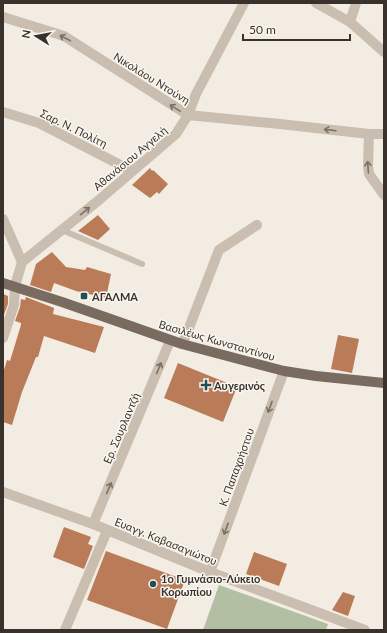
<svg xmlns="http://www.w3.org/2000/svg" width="387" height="633" font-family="Lato,sans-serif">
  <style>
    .green { fill: #b3bfa3 }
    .building { fill: #ba7b58 }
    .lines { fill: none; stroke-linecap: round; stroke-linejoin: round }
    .lane { stroke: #c9beaf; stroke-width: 6 }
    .street { stroke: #c9beaf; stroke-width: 10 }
    .primary { stroke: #796b5f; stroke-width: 10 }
    .oneway { stroke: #7a7167 }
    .poi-dot { fill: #264d56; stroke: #f9f6ef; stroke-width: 1.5 }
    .labels { text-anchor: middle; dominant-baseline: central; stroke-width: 3; stroke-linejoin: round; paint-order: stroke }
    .street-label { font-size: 11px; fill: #39322c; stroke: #f9f6ef }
    .poi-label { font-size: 11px; font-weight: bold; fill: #39322c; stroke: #f9f6ef; text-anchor: start }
  </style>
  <rect width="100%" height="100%" fill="#f2ece2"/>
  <path class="green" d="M219,585l109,39 -2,6h-123z"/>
  <path class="building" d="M150,168l2,3 1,-1 15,14 -9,10 -2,-2 -7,6 -18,-13z
    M98,215l12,14 -12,11 -20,-9z
    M52,252l14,15 19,3 2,-3 24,7 -5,24 -30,-7 -22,-8 -3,9 -21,-7 6,-21z
    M3,294l5,2v8l-5,13z
    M26,297l28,11 -1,6 51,13 -9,26 -51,-17 -6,21h-2l-14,35 -10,33 -9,-3v-49l4,-13 3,1 11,-36v-2l-6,-2 5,-14 1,-8 4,1z
    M338,335l21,4 -7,34 -21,-4z
    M178,363l59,24 -14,35 -59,-24z
    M64,527l27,10 -3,7 5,2 -9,23 -31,-12z
    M106,551l79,29 -18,49 -80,-29z
    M254,552l33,12 -8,22 -33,-12z
    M343,592l12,4 -7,20 -16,-6z"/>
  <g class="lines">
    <path class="lane" d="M62,230l80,34"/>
    <path class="street" d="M316,3l34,19 34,30
      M3,17l61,19 124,79 92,9 89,10h15
      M350,22l6,-19
      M3,112l36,11 93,48
      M369,134l-1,32 1,8 15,21
      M3,219l19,43
      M3,338l11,-33 1,-19 7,-24 77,-62 77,-66 12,-19 8,-21 48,-91
      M182,344l5,-11 32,-83 38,-25
      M3,492l90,32 117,48 155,58
      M93,524l77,-183
      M210,572l74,-201
      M65,630l42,-99"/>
    <path class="primary" d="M3,283l59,19 120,42 102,27 32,5 68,7"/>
  </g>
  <defs><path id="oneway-shaft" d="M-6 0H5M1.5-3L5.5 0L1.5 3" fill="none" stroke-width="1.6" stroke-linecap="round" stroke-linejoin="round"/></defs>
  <g class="oneway">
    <use href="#oneway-shaft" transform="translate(65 38) rotate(-152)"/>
    <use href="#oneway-shaft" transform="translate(175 108) rotate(-149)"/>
    <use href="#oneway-shaft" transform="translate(330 130) rotate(-173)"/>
    <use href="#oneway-shaft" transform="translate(368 167) rotate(-94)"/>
    <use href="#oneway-shaft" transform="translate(85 211) rotate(-39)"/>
    <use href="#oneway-shaft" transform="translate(159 368) rotate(-67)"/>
    <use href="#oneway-shaft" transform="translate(270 407) rotate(110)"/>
    <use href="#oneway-shaft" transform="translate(109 488) rotate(-67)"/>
    <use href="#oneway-shaft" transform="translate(226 529) rotate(110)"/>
  </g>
  <g class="poi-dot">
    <rect x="80" y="292" width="8" height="8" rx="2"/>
    <path d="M204 379h4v4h4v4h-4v4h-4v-4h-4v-4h4z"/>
    <circle cx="153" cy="584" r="4"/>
  </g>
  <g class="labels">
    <g class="street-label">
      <text transform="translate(152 78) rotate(32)">Νικολάου Ντούνη</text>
      <text transform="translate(74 128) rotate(26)">Σαρ. Ν. Πολίτη</text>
      <text transform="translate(130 158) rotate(-40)">Αθανάσιου Αγγελή</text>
      <text transform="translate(217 340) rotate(16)">Βασιλέως Κωνσταντίνου</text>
      <text transform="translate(121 428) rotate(-67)">Ερ. Σουρλαντζή</text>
      <text transform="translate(236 467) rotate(-70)">Κ. Παπαχρήστου</text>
      <text transform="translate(166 541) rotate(22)">Ευαγγ. Καβασαγιώτου</text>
    </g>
    <g class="poi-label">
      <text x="92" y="296">ΑΓΑΛΜΑ</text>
      <text x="214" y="385">Αυγερινός</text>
      <text x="161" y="578">1ο Γυμνάσιο-Λύκειο<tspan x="161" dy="13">Κορωπίου</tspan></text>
    </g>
  </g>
  <rect width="387" height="633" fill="none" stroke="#39322c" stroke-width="8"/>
  <g transform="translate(36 36) rotate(281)" stroke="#f9f6ef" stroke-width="3" paint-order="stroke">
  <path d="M0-3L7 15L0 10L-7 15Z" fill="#39322c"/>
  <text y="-6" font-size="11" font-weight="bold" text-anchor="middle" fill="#39322c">N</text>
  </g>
  <path d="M243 34v6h107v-6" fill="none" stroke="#39322c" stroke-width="2"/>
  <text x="249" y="34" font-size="12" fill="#39322c" stroke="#f9f6ef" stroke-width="3" paint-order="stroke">50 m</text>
</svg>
